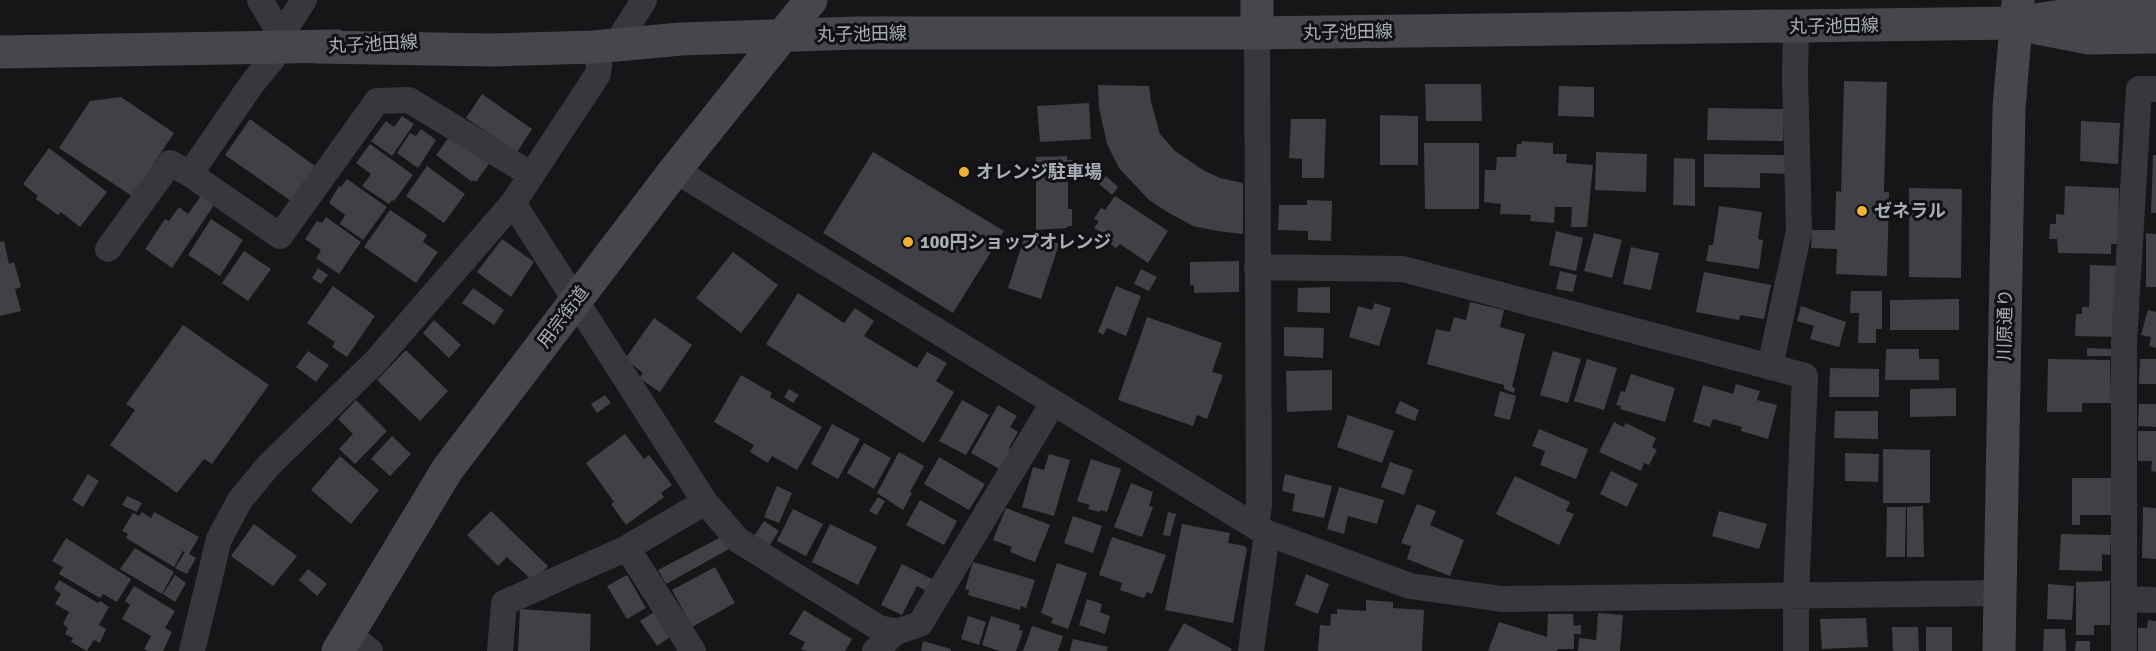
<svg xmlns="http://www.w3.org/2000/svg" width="2156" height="651" font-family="Signika,'Noto Sans JP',sans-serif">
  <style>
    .building { fill: #404145 }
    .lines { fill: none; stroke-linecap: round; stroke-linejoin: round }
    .street { stroke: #37383d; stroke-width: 26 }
    .secondary { stroke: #45474d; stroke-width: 33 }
    .poi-dot { fill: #f2b134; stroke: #111113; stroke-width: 2 }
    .labels { text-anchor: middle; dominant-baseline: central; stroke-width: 6; stroke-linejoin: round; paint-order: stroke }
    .street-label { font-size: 18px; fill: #a8adb8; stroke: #111113 }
    .poi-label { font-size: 18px; font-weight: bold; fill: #a8adb8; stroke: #111113; text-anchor: start }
  </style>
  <rect width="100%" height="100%" fill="#161618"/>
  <path class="building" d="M1844,81l43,1 -3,110h5l-2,84 -51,-2 1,-25 -26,-1 1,-18h23l1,-39 5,1z
    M1425,84h56l1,37h-56z
    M1098,85l51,1 2,16 9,32 15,17 28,19 17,8 23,5v51l-26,-3 -24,-5 -24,-13 -20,-13 -30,-32 -12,-24 -8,-36z
    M1559,86l35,1v30l-36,-1z
    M482,94l50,35 -15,23 -51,-34z
    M121,97l53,36 -42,63 -73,-48 31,-47z
    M1089,103l2,36 -51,3 -3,-36z
    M1708,108l76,1 -1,32 -76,-1z
    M1380,115l38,1v49h-38z
    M402,116l12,8 -22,32 -21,-15 15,-20 8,6z
    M250,119l65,47 -24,35 -66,-46z
    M1291,119h35l-2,59h-22v-19l-13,-1z
    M2081,121l39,2 -2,41 -38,-3z
    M421,129l15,11 -18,28 -21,-15 13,-20 6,3z
    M451,134l40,27 -15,21 -3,-2 -1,2 -36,-27z
    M1522,141l31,2v11h14l-1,9 27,2 -6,62h-16l1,-20h-17l-1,16 -24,-2 1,-6 -31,-1 1,-10 -17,-2 1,-32h11l1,-13h19l1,-13h4z
    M1424,143h55v66h-54z
    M370,144l43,31 -19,26 -2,-1 -3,4 -27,-18 9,-12 -15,-11z
    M49,148l58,44 -27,35 -19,-15 -3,3 -22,-16 2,-3 -15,-12z
    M873,152l131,79 -51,82 -130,-80z
    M1596,152l51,2 -1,38 -51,-2z
    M1704,154l82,1v19l-26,-1v15l-56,-1z
    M2153,155h3v58h-5z
    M1067,156v4h6v17l-5,-1v33h4v17h-5v2l-31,2v-73z
    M1674,158l21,1v47l-22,-1z
    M427,166l38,28 -21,29 -38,-27z
    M1106,176l12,11 -6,8 -13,-11z
    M347,179l40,28 -24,33 -23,-16 5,-9 -16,-12 10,-17 2,1z
    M2065,186l54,2 -1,56h-7v10l-53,-1 -1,-14h-8l1,-15h6v-10l8,1z
    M1909,188l53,1 -1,89 -52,-1z
    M201,196l13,9 -42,63 -27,-19 20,-30 4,2 10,-14 9,7z
    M1115,196l53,35 -20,32 -28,-19 -4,4 -9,-6 3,-4 -16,-10 5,-7 -5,-2 7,-11 4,2z
    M1307,200l25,1 -1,40 -23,-1v-9l-30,-1 1,-25h28z
    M1719,206l43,6 -4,27 5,1 -4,29 -53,-8 3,-16h4z
    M390,210l37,25 -4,7 15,10 -22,31 -52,-36z
    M326,217l35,25 -22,32 -23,-16 5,-8 -16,-11 12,-18 5,2z
    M211,219l32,21 -23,36 -32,-21z
    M1556,231l27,7 -7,33 -27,-6z
    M1026,232l33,12 -18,55 -33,-11z
    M1594,233l28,7 -10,38 -28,-7z
    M2146,233l10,1v53h-10z
    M502,239l32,23 -23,35 -34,-25z
    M4,241l5,23 5,-2 7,25 -6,2 6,22 -21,5v-74z
    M1631,247l28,6 -8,37 -28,-6z
    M244,251l27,18 -23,32 -26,-18z
    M733,252l45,33 -37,48 -45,-35z
    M1239,261v31l-45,1v-8h-4v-23z
    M2090,265l31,1 -3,71 -43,-1 1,-22h6v-7h7z
    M318,268l10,7 -7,9 -9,-6z
    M1141,269l16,8 -8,14 -15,-7z
    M1560,271l17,4 -4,17 -17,-3z
    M1704,272l67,13 -7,34 -24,-4 -1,5 -43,-8z
    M333,286l42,30 -28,41 -15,-10 3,-5 -28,-19z
    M1116,286l25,10 -15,40 -19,-8 -4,7 -5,-3z
    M1330,287v26l-33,-1 1,-24z
    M473,288l31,22 -10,15 -32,-22z
    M1851,291h31v38h-6v14h-18l1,-30h-9z
    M798,293l46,30 11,-15 19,13 -10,15 53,32 10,-16 20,11 -11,18 18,11 -30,51 -158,-99z
    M1959,299v31h-69v-30z
    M1470,302l34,8 -4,17 25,7 -13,53 3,1 -1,5 -10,-4v-4l-77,-21 9,-35 14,3 4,-15 12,3z
    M1375,303l16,5 -12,38 -30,-9 9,-31 14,4z
    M1801,306l45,16 -7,25 -29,-8 4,-13 -17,-5z
    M2148,310l8,2v36l-7,-2 2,-9 -10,-2z
    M1147,317l75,26 -10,29 11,3 -16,44 -10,-4 -4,11 -75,-26z
    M654,318l38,27 -32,47 -21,-14 4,-5 -18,-14z
    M434,320l27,25 -12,13 -26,-25z
    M183,325l86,60 -57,79 -8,-5 -27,34 -67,-48 25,-35 -9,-6z
    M1284,327l40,1 -1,30 -39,-2z
    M2087,348l25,1v7h-25z
    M1886,349h33v10h20v21h-54z
    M406,350l42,41 -28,30 -43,-41z
    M308,351l21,14 -13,17 -20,-15z
    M1553,351l28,8 -13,44 -28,-8z
    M1587,359l30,9 -13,42 -30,-9z
    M2048,359l62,1 1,43h-29v9h-35z
    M2140,359h16v25h-17z
    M1830,368l49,1v28h-50z
    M1332,370v40l-45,2 -1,-41z
    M1631,374l44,14 -10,34 -45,-13 1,-3 -5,-1 5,-14 4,1z
    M741,375l31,18 -2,4 52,30 -25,43 -25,-14 -4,7 -18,-11 4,-7 -40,-23z
    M1736,384l24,7 -3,9 20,5 -9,34 -27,-8 1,-4 -29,-8 -3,8 -17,-5 10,-37 30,9z
    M1956,388v28l-46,1v-28z
    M789,389l10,6 -6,8 -9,-6z
    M1500,391l16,5 -6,24 -16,-4z
    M605,395l6,8 -14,10 -6,-9z
    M356,400l31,31 -32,33 -16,-15 14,-15 -15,-15z
    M962,400l27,15 -23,40 -27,-14z
    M1400,401l19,9 -4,11 -20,-8z
    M2139,404h17v23l-18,-1z
    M998,405l19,11 -7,11 8,5 -9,16 6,3 -12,20 -32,-18z
    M1835,411h43v28l-44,-1z
    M1348,415l46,16 -12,32 -45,-16z
    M1614,422l9,5 3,-4 30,15 -4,9 5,3 -8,15 -5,-2 -3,8 -42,-19z
    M832,424l28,15 -22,40 -27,-15z
    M1539,429l49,20 -12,30 -36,-14 5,-14 -13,-5z
    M2138,431h18v41l-5,-1 1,-10h-14z
    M625,434l19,25 5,-4 23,30 -11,8 3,4 -38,28 -15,-21 3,-2 -28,-39z
    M392,436l19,18 -21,22 -19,-17z
    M864,443l27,15 -17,31 -27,-16z
    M1883,449l47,1v53h-47z
    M899,452l25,14 -14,26 2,1 -9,17 -26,-17z
    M1845,453l34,1 -1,28 -33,-1z
    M1049,454l21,6 -16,56 -32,-9 11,-40 11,3z
    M340,456l39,34 -28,34 -40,-34z
    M939,457l46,27 -16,26 -45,-26z
    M1091,459l30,10 -14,43 -6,-2 -1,2 -12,-3 2,-4 -13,-4z
    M1390,462l23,8 -9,25 -23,-8z
    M1611,471l27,13 -11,23 -27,-13z
    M88,474l11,7 -16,26 -11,-7z
    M1285,474l47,12 -8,32 -32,-7 3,-17 -13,-3z
    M1515,476l55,26 -4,9 8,3 -15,31 -63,-31z
    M2072,478h40v37h-32v10h-8z
    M1131,483l22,9 -4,14 4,1 -11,30 -28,-10z
    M777,486l15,7 -13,30 -15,-6z
    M1339,487l45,13 -7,24 -29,-8 -4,18 -17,-5z
    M127,496l15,7 -5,9 -15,-7z
    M878,497l7,4 -8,14 -8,-4z
    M920,500l37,21 -13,24 -38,-20z
    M1417,504l19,7 -6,14 34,15 -14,36 -43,-17 4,-13 -10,-3z
    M1923,506l1,51h-17v-50z
    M1887,507h19l-1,50h-19z
    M2143,507l13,1v51l-14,-1z
    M1006,508l44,17 -15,37 -25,-10 2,-5 -19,-7z
    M793,509l30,15 -17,32 -29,-15z
    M491,511l57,55 -15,15 -26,-24 -9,9 -31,-31z
    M1719,511l48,13 -8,25 -47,-13z
    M142,512l9,6 3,-6 45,25 -10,17 7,4 -9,16 -12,-6 10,-16 -2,-1 -9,16 -48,-29 2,-4 -6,-3 11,-18 6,3z
    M1168,512l8,2 -6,22 -7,-1z
    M1073,516l29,10 -9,27 -29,-10z
    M764,521l15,10 -12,18 -15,-10z
    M254,524l43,32 -24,30 -42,-30z
    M830,524l47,23 -19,38 -46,-23z
    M1182,524l48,9 -2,10 17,3 2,3 -14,74 -68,-13z
    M2061,534l50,1 -1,20 -8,-1v17l-43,-1z
    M723,536l6,13 -63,35 -8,-14z
    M1112,537l54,18 -14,39 -5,-2 -3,6 -24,-8 2,-7 -23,-8z
    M66,538l65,41 -14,23 -14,-8 -3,4 -41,-24 4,-7 -11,-6z
    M135,548l39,24 -12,22 -42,-25z
    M973,562l62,18 -9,28 -5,-2 -1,4 -52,-15 1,-5 -4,-1z
    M1057,563l30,10 -19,56 -17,-6 2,-5 -12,-5z
    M902,564l32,16 -6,12 -11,-6 -15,29 -21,-10z
    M715,567l20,36 -43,24 -20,-37z
    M308,569l19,15 -10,12 -18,-16z
    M1306,574l23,10 -11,30 -23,-9z
    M175,575l11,8 -11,19 -12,-8z
    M627,575l19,33 -19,11 -20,-33z
    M59,580l39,23 2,-2 9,6 -10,18 7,4 -6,14 -6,-3 -7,11 -16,-9 2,-4 -8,-4 3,-6 -5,-4 6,-12 -14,-8 6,-10 -7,-5z
    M2110,581v44h-16v10h-18v-53z
    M2048,584l26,2 -2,34 -25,-1z
    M134,586l41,25 -10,17 7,4 -9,19h-15l-4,-2 7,-13 -29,-17 8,-14 -5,-4z
    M1087,599l15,5 -2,8 10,4 -5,18 -26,-9z
    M1366,600l27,2v6l31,2 -2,41h-104l2,-26 10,1 1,-12h6v-5l29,2z
    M520,609l71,5 -1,37h-72z
    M804,610l48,29 -7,12h-39l-5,-2 4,-7 -16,-8z
    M654,612l16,25 -13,9 -17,-25z
    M1598,613l25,2 -3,36h-42l1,-13 17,2z
    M1548,614h25l1,12 7,-1v9h-7v15h-16l-1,2h-69l11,-29 48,15z
    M968,616l18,6 -7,23 -18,-6z
    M991,616l29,9 -1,5 4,1 -7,20h-17l-17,-6z
    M1866,618l2,29 -46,2 -2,-30z
    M2148,620l8,1v30h-18v-23h9z
    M1184,623l48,26 -1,2h-63z
    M1032,626l31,10 -5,15h-35z
    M1892,627h26l1,24h-26z
    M1926,627h26v24h-26z
    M2044,629h21l1,22h-23z
    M1073,639l35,8 -1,4h-37z
    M923,641l28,8v2h-30z
    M2076,641h14v10h-15z"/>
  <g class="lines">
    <path class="street" d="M622,35l22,-35
      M282,47l3,-18 19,-29
      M675,170l581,357 11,6 143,53 92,13 498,-6
      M190,174l90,62 97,-135 32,-1 123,75
      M513,203l192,299 33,38 141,88 17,4
      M108,249l62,-86 20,11 61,-89 31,-38 -6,-20 -16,-27
      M1257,267l146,2 402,107 -9,220v55
      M1770,367l29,-136 -4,-155 1,-50
      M1256,527l3,-23 -2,-471
      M627,548l66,103
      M2124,599l32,1
      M347,633l23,18
      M192,651l27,-112 21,-39 29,-35 107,-104 137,-158 85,-129 1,-10 -5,-17
      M500,651l4,-48 123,-55 78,-46
      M875,651l21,-19 24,-8 133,-221
      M1251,651l16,-118
      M2124,651v-309l15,-253h17"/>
    <path class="secondary" d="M2037,28l52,10 67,-1
      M1257,33v-33
      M317,47l175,3 102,-3 87,-8 175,-6h401l758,-10 74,-11h67
      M0,52l337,-6
      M338,651l109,-181 228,-300 136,-170
      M1999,651l10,-543 9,-106"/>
  </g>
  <g class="poi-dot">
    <circle cx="964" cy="172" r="6"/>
    <circle cx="1862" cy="211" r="6"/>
    <circle cx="908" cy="242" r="6"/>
  </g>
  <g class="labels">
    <g class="street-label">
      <text transform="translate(1834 26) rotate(-1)">丸子池田線</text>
      <text transform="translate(1348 32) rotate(-1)">丸子池田線</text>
      <text transform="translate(862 34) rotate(-1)">丸子池田線</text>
      <text transform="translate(373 44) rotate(-3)">丸子池田線</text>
      <text transform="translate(563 317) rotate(-53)">用宗街道</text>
      <text transform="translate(2005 325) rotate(-89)">川原通り</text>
    </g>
    <g class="poi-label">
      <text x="976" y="172">オレンジ駐車場</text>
      <text x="1874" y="211">ゼネラル</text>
      <text x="920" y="242">100円ショップオレンジ</text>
    </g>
  </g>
</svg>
